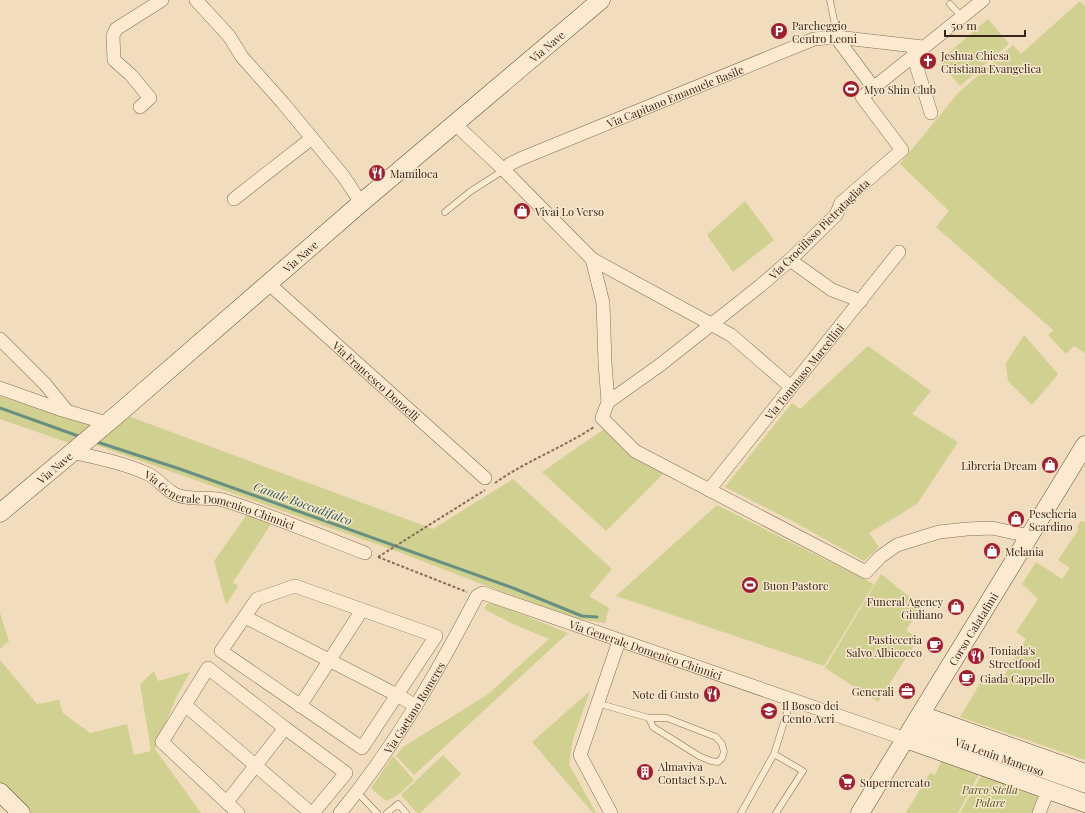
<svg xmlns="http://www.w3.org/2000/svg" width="1085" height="813" font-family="'Playfair Display',serif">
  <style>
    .green { fill: #d0d090 }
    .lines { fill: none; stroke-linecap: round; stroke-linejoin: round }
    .stream { stroke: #689082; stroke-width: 3 }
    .lane-casing { stroke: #8a6b55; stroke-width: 7 }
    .street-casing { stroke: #8a6b55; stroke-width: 14 }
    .secondary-casing { stroke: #6c4c38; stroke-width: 19 }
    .path { stroke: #8a6b55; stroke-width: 2; stroke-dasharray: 3 2; stroke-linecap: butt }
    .lane { stroke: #fcead0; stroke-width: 6 }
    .street { stroke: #fcead0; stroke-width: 13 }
    .secondary { stroke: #fcead0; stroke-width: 18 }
    .labels { text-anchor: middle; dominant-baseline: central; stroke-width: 3; stroke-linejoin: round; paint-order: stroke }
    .poi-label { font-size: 11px; fill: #38261b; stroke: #f8e7cd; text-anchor: start }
    .street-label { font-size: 11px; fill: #38261b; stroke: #f8e7cd }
    .park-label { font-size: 11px; font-style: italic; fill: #4f571f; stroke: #f8e7cd }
    .water-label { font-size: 12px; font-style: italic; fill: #285a51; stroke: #f8e7cd }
  </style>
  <rect width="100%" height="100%" fill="#f1dcbd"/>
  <path class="green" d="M1080,1l5,5v347l-11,-7 -8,8 -18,-19 5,-5 -117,-103 13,-16 -49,-47 58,-71 55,-48 8,9z
    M988,19l21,25 -49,42 -21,-25z
    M745,201l29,39 -41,32 -26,-37z
    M1024,335l34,39 -26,31 -24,-24 -2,-18z
    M868,346l63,45 -19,23 46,28 -41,62 -48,29 10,14 -15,14 -66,-37 -73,-37 67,-84 8,6z
    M0,396l93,30 -21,18 -72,-25z
    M128,416l305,113 80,-50 99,90 -23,27 20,12 -4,15 -27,-4 -73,-26 -109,-42 -303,-107z
    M604,429l21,22 39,22 -58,58 -64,-59z
    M717,505l157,79 -50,82 -208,-70z
    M248,513l25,8 -40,61 5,4 -12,19 -12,-44z
    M1081,521l4,2v237l-125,-43 25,-42 14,9 27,-45 -10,-7 22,-33 -16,-15 14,-22 26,17 8,-11 -12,-8 21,-31 -2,-2z
    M881,574l41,33 -16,23 12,9 -40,63 -53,-34z
    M491,602l77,31 -154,142 -18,-19 7,-9 84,-52 62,-56 -38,-16 -27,-14 3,-5z
    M0,613l9,28 -9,8z
    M0,660l37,44 22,-4 4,13 27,20 37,-9 7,31 17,-4 -11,-67 14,-13 4,10 32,-9 -14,26 -21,51 46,64h-171l-30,-30z
    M590,691l-17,48 -4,25 27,49h-3l-61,-71z
    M443,755l18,19 -41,39h-3l-16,-18z
    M393,756l21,24 -16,15 -12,6 -15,-13z
    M942,760l37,14 -21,39h-50l-2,-1 24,-39 5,2z
    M982,774l57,19 -7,20h-72z"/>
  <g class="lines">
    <path class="stream" d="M0,408l81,29
      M94,441l86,28 333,119 69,28 15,1"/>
    <g class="lane-casing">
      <path id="lane" d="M830,0l6,30v7
        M950,4l12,13
        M445,212l26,-21 33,-21
        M597,703l52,15h18l49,19 6,7 2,8 -2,6 -4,4 -7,-1 -12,-5 -46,-29 -4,-9
        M774,754l29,17 -27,42
        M357,792l20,21
        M387,813l11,-9 8,9
        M741,813l33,-59 17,-54"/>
    </g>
    <g class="street-casing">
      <g id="street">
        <path d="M196,0l33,36 13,21 41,46 61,74 17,26"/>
        <path d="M836,37l37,50"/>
        <path d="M913,55l18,58"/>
        <path d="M140,107l10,-9 -19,-23 -17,-15 -1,-24 3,-7 46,-29"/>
        <path d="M455,124l49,46 88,89 11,44 2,60 3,39 -6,16 33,33 231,121 14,-15 17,-12 42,-13 28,-3 25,-1 37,8"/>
        <path id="s1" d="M504,170l6,-6 10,-5 294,-120 22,-2 87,10"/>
        <path d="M234,199l78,-61"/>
        <path d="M592,259l139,76 60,52"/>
        <path d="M790,260l42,30 29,11"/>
        <path id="s2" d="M268,283l217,195"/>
        <path d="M0,339l45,45 22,27"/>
        <path d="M0,388l59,21 48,14"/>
        <path d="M608,402l52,-37 100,-79 30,-26 46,-45 5,-12 61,-53 -40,-53 121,-97"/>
        <path id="s3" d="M72,452c26,6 52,11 76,22 11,5 18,17 29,21 15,6 31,1 46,5 48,15 95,35 142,53"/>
        <path id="s4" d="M709,490l190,-238"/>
        <path d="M295,586l141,50 -74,112 -141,-97 36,-52z"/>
        <path d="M245,617l152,78 19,11"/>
        <path d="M185,705l126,108"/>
        <path d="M300,706l62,-96"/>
        <path id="s5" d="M914,726l171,60"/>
        <path d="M227,802l58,-74"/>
        <path d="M238,813l-76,-71 46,-74 77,60 61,45 -33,40"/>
        <path id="s6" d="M340,813c55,-67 97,-140 137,-217l6,-3 423,146"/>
        <path d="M611,813l-31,-58 39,-114"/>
        <path d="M1039,813l9,-23"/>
      </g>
    </g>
    <g class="secondary-casing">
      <g id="secondary">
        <path id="s7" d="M0,513l118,-99 243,-211 240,-203"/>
        <path d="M921,715l164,58"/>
        <path d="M906,739l179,64"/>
        <path d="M0,792l21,21"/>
        <path id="s8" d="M860,813l225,-368"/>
      </g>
    </g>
    <path class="path" d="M495,483c31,-22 67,-35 99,-56
      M378,557l107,-67
      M378,557l89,35"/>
    <use href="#lane" class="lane"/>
    <use href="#street" class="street"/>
    <use href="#secondary" class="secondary"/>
  </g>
  <defs>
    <g id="parking-disc" transform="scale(0.9)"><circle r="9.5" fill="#9e202f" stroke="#f8e7cd"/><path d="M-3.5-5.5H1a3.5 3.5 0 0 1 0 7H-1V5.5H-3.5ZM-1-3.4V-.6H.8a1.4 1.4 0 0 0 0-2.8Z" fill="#fff"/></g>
    <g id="church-disc" transform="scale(0.9)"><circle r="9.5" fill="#9e202f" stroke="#f8e7cd"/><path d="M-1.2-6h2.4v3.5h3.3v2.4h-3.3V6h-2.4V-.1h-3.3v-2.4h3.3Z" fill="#fff"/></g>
    <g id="stadium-disc" transform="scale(0.9)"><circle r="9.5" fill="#9e202f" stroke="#f8e7cd"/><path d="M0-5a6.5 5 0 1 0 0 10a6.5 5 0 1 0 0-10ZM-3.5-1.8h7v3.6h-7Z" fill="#fff"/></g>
    <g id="restaurant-disc" transform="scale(0.9)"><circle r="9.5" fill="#9e202f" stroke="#f8e7cd"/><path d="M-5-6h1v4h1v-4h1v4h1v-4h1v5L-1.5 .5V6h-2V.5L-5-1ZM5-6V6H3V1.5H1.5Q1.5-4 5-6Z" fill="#fff"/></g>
    <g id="shop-disc" transform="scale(0.9)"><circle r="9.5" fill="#9e202f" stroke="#f8e7cd"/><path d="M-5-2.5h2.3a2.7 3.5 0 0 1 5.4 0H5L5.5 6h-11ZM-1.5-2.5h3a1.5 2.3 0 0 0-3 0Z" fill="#fff"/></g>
    <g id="cafe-disc" transform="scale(0.9)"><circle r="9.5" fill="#9e202f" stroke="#f8e7cd"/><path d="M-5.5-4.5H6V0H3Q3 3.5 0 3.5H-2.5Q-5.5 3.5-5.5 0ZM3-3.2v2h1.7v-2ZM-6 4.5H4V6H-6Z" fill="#fff"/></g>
    <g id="office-disc" transform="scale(0.9)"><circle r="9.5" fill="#9e202f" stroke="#f8e7cd"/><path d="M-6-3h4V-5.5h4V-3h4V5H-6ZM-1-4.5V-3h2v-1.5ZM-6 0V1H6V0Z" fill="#fff"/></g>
    <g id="school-disc" transform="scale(0.9)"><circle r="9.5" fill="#9e202f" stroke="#f8e7cd"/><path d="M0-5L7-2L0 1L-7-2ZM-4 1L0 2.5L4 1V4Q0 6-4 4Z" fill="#fff"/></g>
    <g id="building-disc" transform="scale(0.9)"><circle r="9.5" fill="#9e202f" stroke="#f8e7cd"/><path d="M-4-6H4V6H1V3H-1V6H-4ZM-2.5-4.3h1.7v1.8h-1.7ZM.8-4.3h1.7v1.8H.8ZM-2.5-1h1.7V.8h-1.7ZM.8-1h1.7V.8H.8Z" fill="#fff"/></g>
    <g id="supermarket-disc" transform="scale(0.9)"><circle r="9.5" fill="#9e202f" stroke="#f8e7cd"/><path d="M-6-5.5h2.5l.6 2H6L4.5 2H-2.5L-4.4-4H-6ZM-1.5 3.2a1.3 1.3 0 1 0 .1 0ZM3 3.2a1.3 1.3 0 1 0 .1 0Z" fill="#fff"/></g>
  </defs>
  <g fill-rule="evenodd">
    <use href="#parking-disc" x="779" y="31"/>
    <use href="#church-disc" x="928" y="61"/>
    <use href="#stadium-disc" x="851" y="89"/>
    <use href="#restaurant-disc" x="377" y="173"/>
    <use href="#shop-disc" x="522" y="211"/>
    <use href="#shop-disc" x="1050" y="465"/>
    <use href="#shop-disc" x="1016" y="519"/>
    <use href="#shop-disc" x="992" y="551"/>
    <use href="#stadium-disc" x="750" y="585"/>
    <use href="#shop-disc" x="956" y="607"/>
    <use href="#cafe-disc" x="935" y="645"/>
    <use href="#restaurant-disc" x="976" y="656"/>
    <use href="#cafe-disc" x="967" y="678"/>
    <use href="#office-disc" x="907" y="691"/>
    <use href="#restaurant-disc" x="712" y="694"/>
    <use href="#school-disc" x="769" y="711"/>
    <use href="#building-disc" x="645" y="772"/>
    <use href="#supermarket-disc" x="847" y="782"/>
  </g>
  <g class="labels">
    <g class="poi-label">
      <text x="792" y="25">Parcheggio<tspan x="792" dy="13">Centro Leoni</tspan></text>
      <text x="941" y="55">Jeshua Chiesa<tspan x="941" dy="13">Cristiana Evangelica</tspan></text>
      <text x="864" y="89">Myo Shin Club</text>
      <text x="390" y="173">Mamiloca</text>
      <text x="535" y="211">Vivai Lo Verso</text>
      <text x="1037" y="465" text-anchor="end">Libreria Dream</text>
      <text x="1029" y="513">Pescheria<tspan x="1029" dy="13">Scardino</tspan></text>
      <text x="1005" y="551">Melania</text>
      <text x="763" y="585">Buon Pastore</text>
      <text x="943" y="601" text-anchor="end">Funeral Agency<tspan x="943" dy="13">Giuliano</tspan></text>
      <text x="922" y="639" text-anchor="end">Pasticceria<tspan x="922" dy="13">Salvo Albicocco</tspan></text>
      <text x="989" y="650">Toniada's<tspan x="989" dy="13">Streetfood</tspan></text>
      <text x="980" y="678">Giada Cappello</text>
      <text x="894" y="691" text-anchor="end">Generali</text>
      <text x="699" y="694" text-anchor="end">Note di Gusto</text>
      <text x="782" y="705">Il Bosco dei<tspan x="782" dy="13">Cento Acri</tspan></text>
      <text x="658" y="766">Almaviva<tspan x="658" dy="13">Contact S.p.A.</tspan></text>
      <text x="860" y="782">Supermercato</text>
    </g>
    <g class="street-label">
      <text stroke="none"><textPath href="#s7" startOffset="719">Via Nave</textPath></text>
      <text stroke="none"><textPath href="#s1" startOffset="187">Via Capitano Emanuele Basile</textPath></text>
      <text transform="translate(819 229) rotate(-45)">Via Crocifisso Pietratagliata</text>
      <text stroke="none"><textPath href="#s7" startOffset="395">Via Nave</textPath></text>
      <text stroke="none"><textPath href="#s4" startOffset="152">Via Tommaso Marcellini</textPath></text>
      <text stroke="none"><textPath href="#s2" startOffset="146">Via Francesco Donzelli</textPath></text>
      <text stroke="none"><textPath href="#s7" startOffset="71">Via Nave</textPath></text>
      <text stroke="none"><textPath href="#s3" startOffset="157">Via Generale Domenico Chinnici</textPath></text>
      <text stroke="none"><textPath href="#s8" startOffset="216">Corso Calatafimi</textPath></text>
      <text stroke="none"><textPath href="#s6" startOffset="436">Via Generale Domenico Chinnici</textPath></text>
      <text stroke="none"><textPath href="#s6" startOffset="129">Via Gaetano Romeres</textPath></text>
      <text stroke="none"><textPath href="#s5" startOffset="91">Via Lenin Mancuso</textPath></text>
    </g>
    <g class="park-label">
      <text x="990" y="789">Parco Stella<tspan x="990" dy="13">Polare</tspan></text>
    </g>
    <g class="water-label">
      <text transform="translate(303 503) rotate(20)">Canale Boccadifalco</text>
    </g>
  </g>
  <path d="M945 30v6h80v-6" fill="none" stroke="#38261b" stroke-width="2"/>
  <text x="951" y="30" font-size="12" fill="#38261b" stroke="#f8e7cd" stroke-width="3" paint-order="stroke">50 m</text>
</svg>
